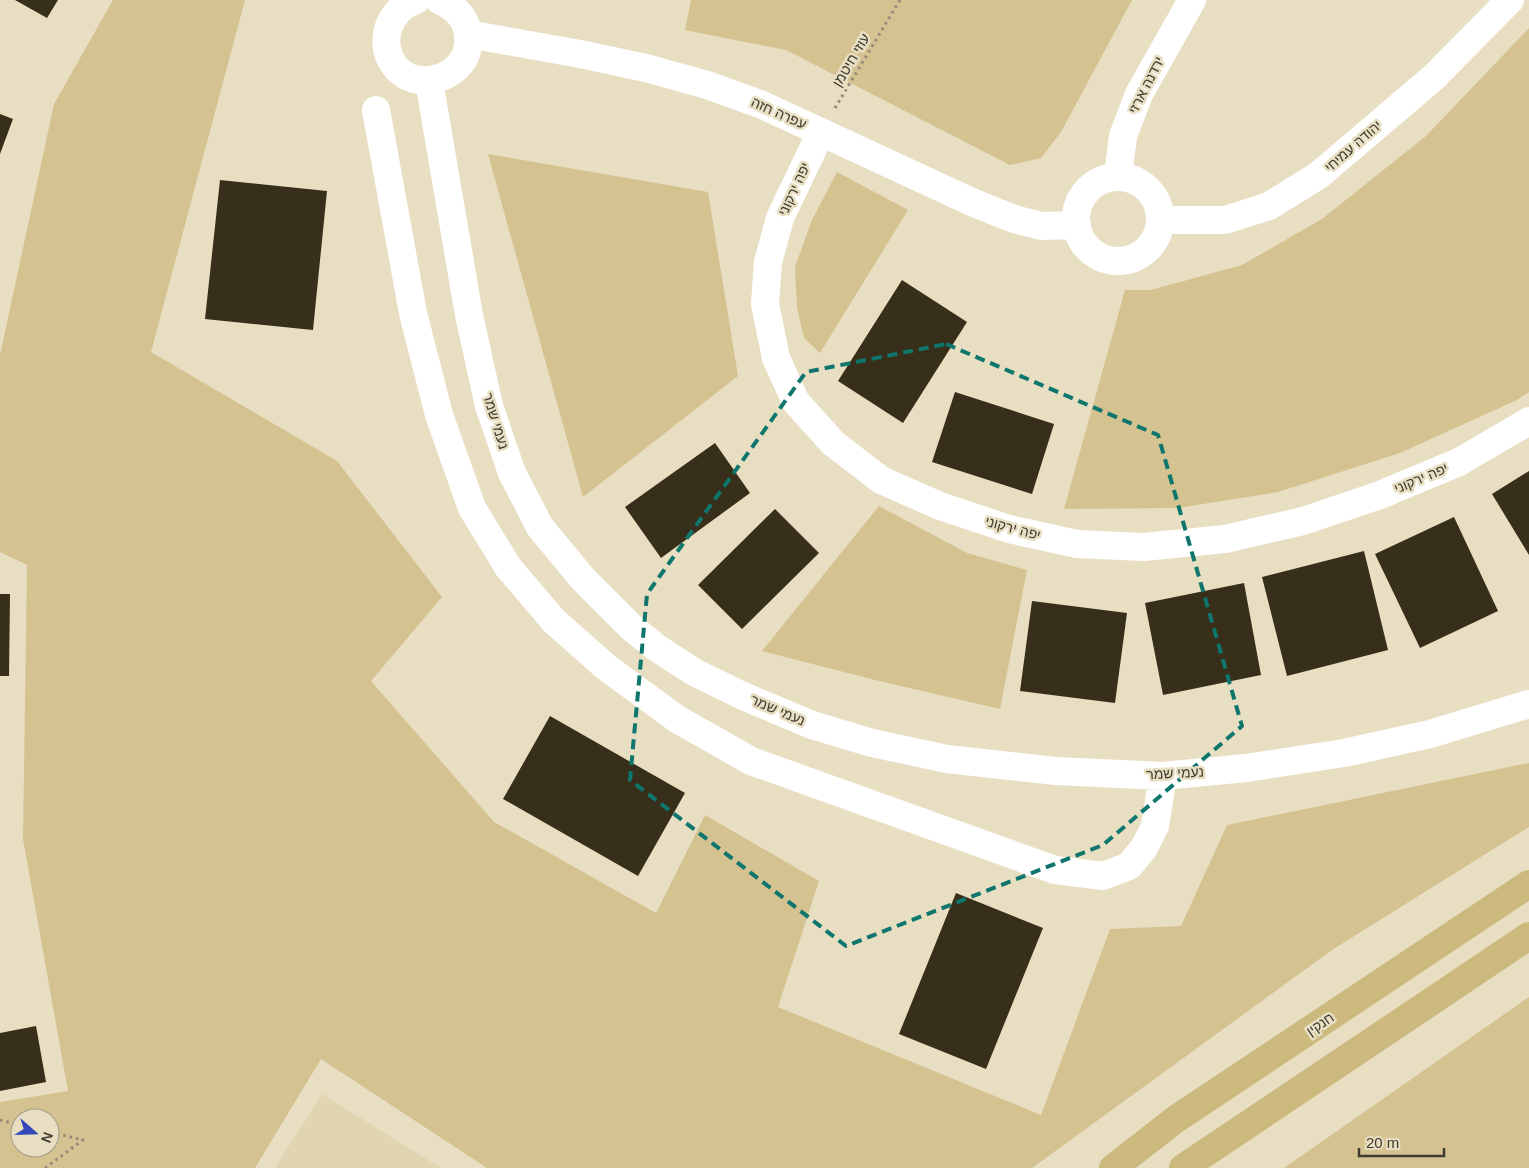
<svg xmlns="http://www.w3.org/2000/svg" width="1529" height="1168" font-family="Helvetica,'Noto Sans Hebrew',sans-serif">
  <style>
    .built { fill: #e1d4b1 }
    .green { fill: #d5c291; fill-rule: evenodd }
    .building { fill: #372f19 }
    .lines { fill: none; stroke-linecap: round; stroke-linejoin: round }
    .path { stroke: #928b78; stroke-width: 3; stroke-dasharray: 2.5 4; stroke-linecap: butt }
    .minor { stroke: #fff; stroke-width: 28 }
    .major { stroke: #ccb97d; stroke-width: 28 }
    .marked { fill: none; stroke: #0f766e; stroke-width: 4; stroke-dasharray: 10 6; stroke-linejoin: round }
    .labels { text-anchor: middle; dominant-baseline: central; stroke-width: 5; stroke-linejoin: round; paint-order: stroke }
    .street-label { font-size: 14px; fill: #3f3b30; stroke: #e8dec2 }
  </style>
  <rect width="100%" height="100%" fill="#e8dec2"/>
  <path class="built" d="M322,1094l119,74h-166z"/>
  <path class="green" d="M113,0h132l-94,352 186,109 105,136 -71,84 123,141 162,91 49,-98 114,66 -41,126 263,108 69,-186 71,-3 46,-101 302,-62v64l-197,123 -300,218h-545l-166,-109 -66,109h-255v-66l68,-11 -45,-252 4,-274 -27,-13v-197l54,-251zM20,1118h30v30h-30z
    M691,0h441l-71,132 -20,26 -31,7 -224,-115 -101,-20z
    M1529,28v364l-12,8 -117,53 -122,39 -100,16 -114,1 61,-219h26l91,-25 80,-46 104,-83z
    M488,154l220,38 30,184 -155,121z
    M837,172l71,38 -88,143 -16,-15 -7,-30 -2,-41 17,-47z
    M879,506l88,47 60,17 -27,139 -125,-29 -113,-29z
    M1529,997v171h-245z"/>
  <path class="building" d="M15,0h43l-11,18z
    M0,114l13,5 -13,35z
    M220,180l107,11 -14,139 -108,-11z
    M902,280l65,42 -64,101 -65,-42z
    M955,392l99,32 -22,70 -100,-32z
    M715,443l35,50 -89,65 -36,-51z
    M1529,471v84l-37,-61z
    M775,509l44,44 -77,76 -44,-44z
    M1454,517l44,94 -78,37 -45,-94z
    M1364,551l24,99 -101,26 -25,-99z
    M1244,583l17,92 -98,20 -18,-92z
    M0,594h10l-1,82h-9z
    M1032,601l95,12 -12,90 -95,-12z
    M550,716l135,77 -47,83 -135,-77z
    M956,893l87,35 -57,141 -87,-35z
    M36,1026l10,56 -46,9v-58z"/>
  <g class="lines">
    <path class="path" d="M835,108l65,-108
      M0,1120l20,5
      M45,1168l38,-28 -33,-8"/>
    <path class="minor" d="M416,0c-26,8 -39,41 -22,65 16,22 49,19 66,-1 9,-10 10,-26 6,-39 -5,-13 -15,-20 -27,-25
      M468,34l112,20 66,14 61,17 53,19 214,99 40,16 27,7 36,-1
      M429,81l40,234 20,91 23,67 28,54 43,52 48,48 26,21 37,24 49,24 69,29 60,18 75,16 109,12 107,5 83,-8 98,-15 86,-19 99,-30
      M376,110l37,203 26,102 33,93 36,59 46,54 52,46 71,52 74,42 304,109 48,6 26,-10 15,-18 11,-22 8,-50
      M821,132l-41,86 -12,44 -3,42 11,54 20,44 37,41 48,37 59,26 69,23 68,15 66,3 82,-8 78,-18 77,-26 79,-33 70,-41
      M1118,176l5,-40 16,-42 53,-94
      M1076 219a42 42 0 1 1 84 0a42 42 0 1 1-84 0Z
      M1160,220h65l44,-14 50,-31 115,-98 76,-77"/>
    <path class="major" d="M1113,1168l63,-49 353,-235
      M1183,1168l346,-232"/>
  </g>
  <path class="marked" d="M946,344l212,91 84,291 -139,119 -257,101 -216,-166 17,-186 159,-222z"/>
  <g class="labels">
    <g class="street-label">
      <text transform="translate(851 60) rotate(-59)">עוזי חיטמן</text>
      <text transform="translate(1146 85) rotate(-63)">ירדנה ארזי</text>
      <text transform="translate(779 113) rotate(24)">עפרה חזה</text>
      <text transform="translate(1353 146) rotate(-41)">יהודה עמיחי</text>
      <text transform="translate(794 189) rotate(-65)">יפה ירקוני</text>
      <text transform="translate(496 421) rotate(73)">נעמי שמר</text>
      <text transform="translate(1421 478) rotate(-23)">יפה ירקוני</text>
      <text transform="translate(1013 528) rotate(15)">יפה ירקוני</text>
      <text transform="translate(778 710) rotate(23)">נעמי שמר</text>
      <text transform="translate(1175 773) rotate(-3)">נעמי שמר</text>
      <text transform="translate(1320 1024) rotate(-34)">חנקין</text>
    </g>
  </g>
  <g transform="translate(35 1133) rotate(110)"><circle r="24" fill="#e8dec2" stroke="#a49d88"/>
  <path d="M0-4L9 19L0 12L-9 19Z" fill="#3347b9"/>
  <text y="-8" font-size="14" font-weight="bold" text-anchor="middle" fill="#3f3b30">N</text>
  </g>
  <path d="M1359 1148v8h85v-8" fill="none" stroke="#3f3b30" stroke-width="2.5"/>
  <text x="1366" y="1148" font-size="15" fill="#3f3b30" stroke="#e8dec2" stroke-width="4" paint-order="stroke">20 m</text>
</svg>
